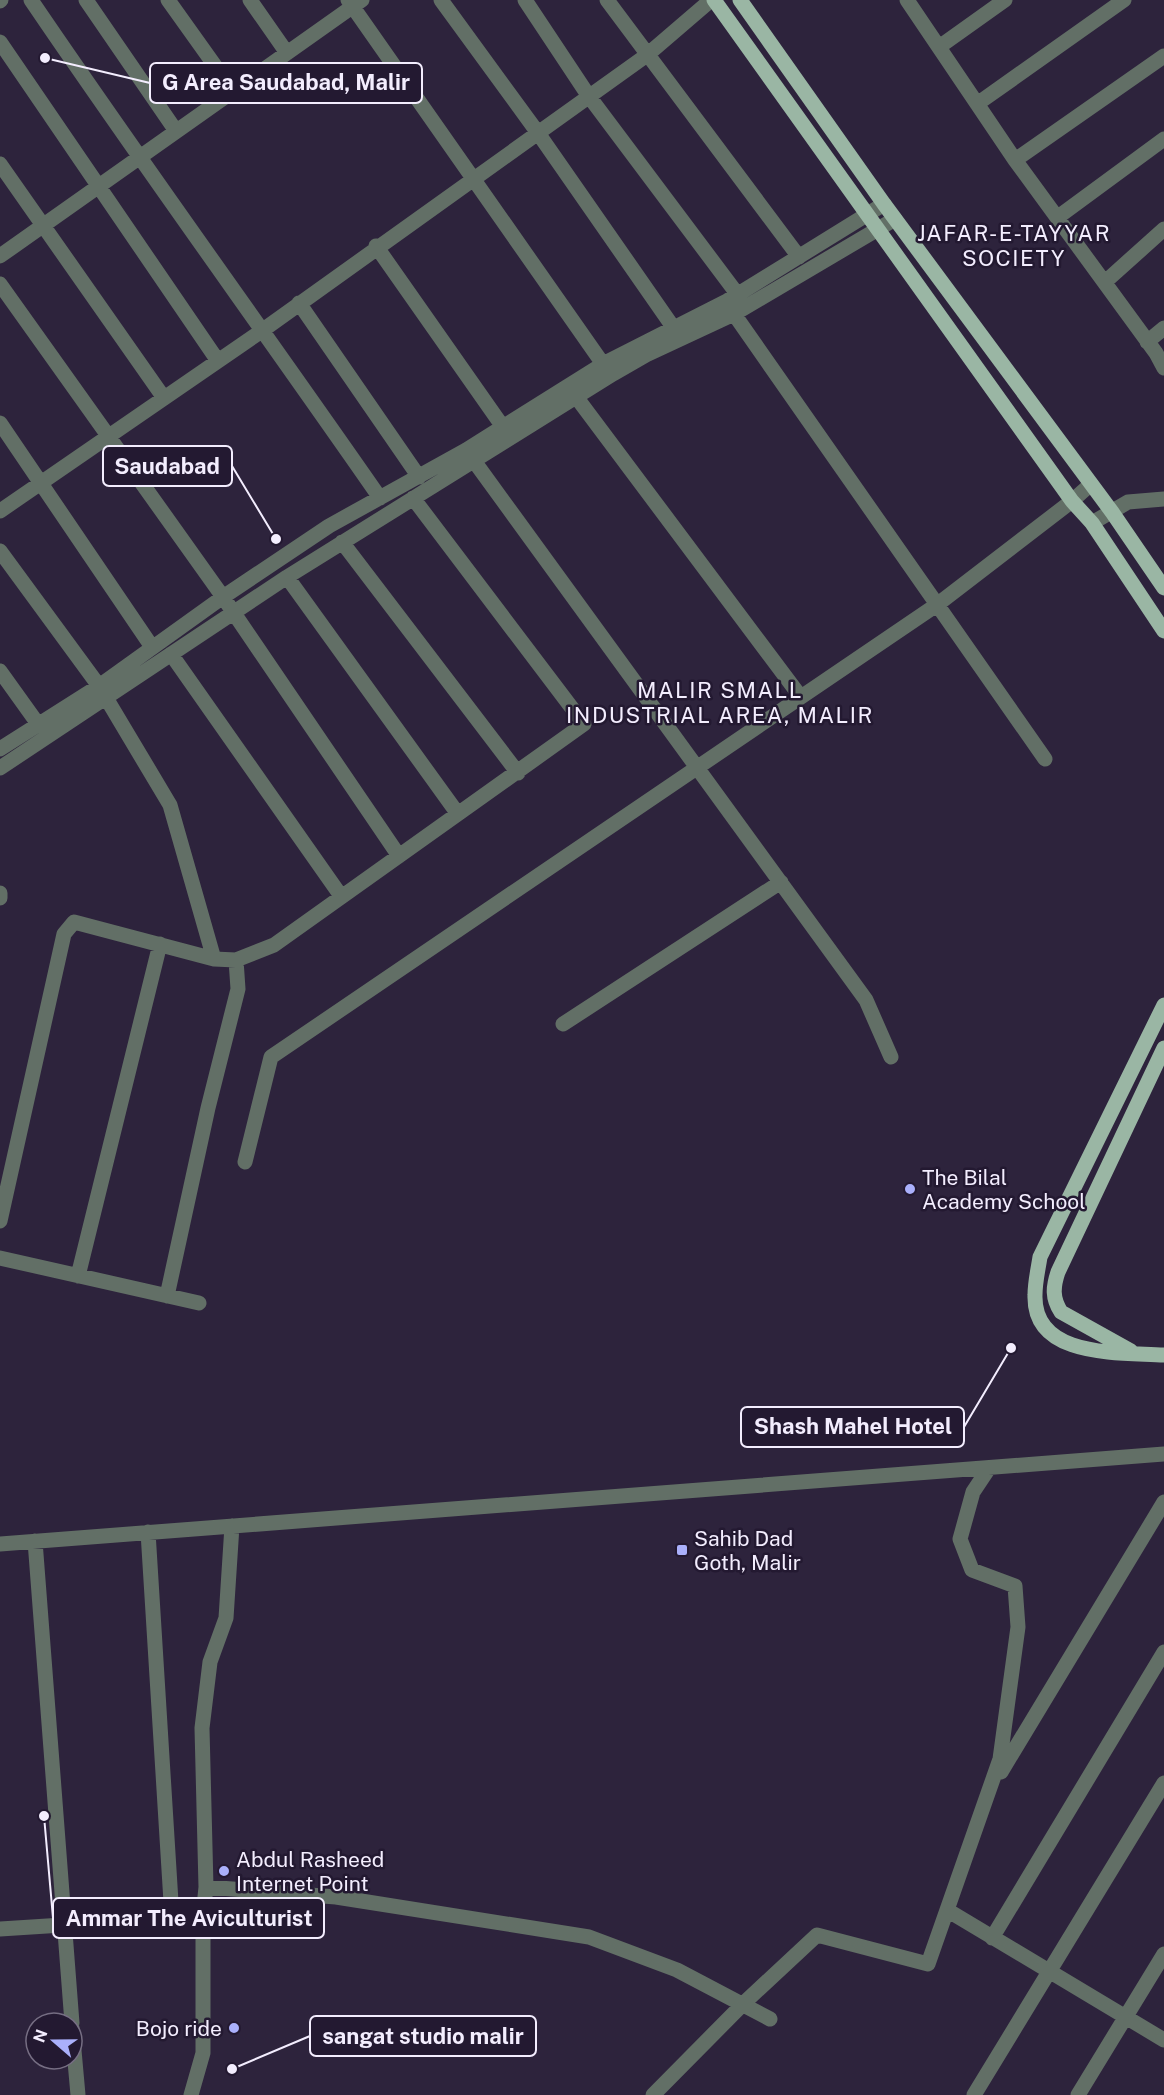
<svg xmlns="http://www.w3.org/2000/svg" width="1164" height="2095" font-family="'Public Sans',sans-serif">
  <style>
    .lines { fill: none; stroke-linecap: round; stroke-linejoin: round }
    .minor { stroke: #626f66; stroke-width: 15 }
    .major { stroke: #9ab6a4; stroke-width: 15 }
    .poi-dot { fill: #aab0fb; stroke: #231931; stroke-width: 2 }
    .labels { text-anchor: middle; dominant-baseline: central; stroke-width: 5; stroke-linejoin: round; paint-order: stroke }
    .poi-label { font-size: 21px; fill: #f3edfe; stroke: #231931; text-anchor: start }
    .neighbourhood-label { font-size: 22px; letter-spacing: 1.5px; fill: #f3edfe; stroke: #231931 }
    .leader { fill: none; stroke: #f3edfe; stroke-width: 2 }
    .callout-dot { fill: #f3edfe; stroke: #231931; stroke-width: 2 }
    .callout { fill: #231931; stroke: #f3edfe; stroke-width: 2 }
    .callout-label { font-size: 22px; text-anchor: middle; font-weight: bold; fill: #f3edfe }
  </style>
  <rect width="100%" height="100%" fill="#2d233c"/>
  <g class="lines">
    <path class="minor" d="M31,0c114,168 233,331 349,498
      M86,0l90,131
      M168,0l65,91
      M250,0l37,53
      M348,0l255,364
      M441,0l97,133 135,194
      M525,0l63,95 150,200
      M607,0l192,257
      M907,0l108,160 141,193 8,15
      M0,1l1,-1
      M0,42l218,319
      M939,47l66,-47
      M977,104l147,-104
      M1015,160l149,-104
      M0,164l164,234
      M1058,217l106,-78
      M376,246l127,181
      M0,256l362,-256
      M1105,282l59,-53
      M0,284l223,313 176,259
      M299,303l120,174
      M734,314l311,445
      M1147,342l17,-14
      M571,390l229,306
      M0,423l152,224
      M469,454l397,546 25,57
      M0,511l263,-181 384,-275 64,-55
      M1092,523l36,-21 36,-3
      M342,542l176,231
      M0,551l99,135 71,119 44,154
      M287,577l171,237
      M171,654l170,242
      M0,671l38,53
      M0,749l99,-63 124,-89 106,-71 137,-76 137,-86 124,-63 157,-97
      M0,768l287,-191 326,-203 33,-19 88,-41 161,-95
      M0,893v5
      M563,1024l218,-142
      M245,1162l26,-105 667,-453 134,-103 19,-17
      M0,1221l64,-287 10,-12 140,37 22,1 38,-15 310,-221 -171,-226
      M0,1258l199,45
      M78,1276l82,-332
      M167,1296l41,-188 30,-119 -2,-29
      M148,1532l24,386
      M35,1541l37,482
      M0,1544l1164,-90
      M1001,1772l163,-270
      M206,1887l130,10 253,40 88,33 93,49
      M947,1910l217,130
      M0,1929l203,-13
      M992,1938l172,-286
      M72,2028l6,67
      M191,2095l12,-42v-137l3,-29 -4,-159 8,-66 16,-44 6,-92
      M653,2095l91,-92 73,-68 111,29 72,-205 18,-132 -3,-41 -43,-16 -12,-31 13,-47 16,-24
      M974,2095l190,-312
      M1078,2095l86,-141"/>
    <path class="major" d="M714,0l358,501 20,22 72,108
      M740,0l144,204 228,308 52,76
      M1164,1005l-124,252c-2,13 -5,25 -5,38 -2,64 86,57 129,60
      M1131,1351l-70,-39c-9,-14 -8,-25 -3,-40l106,-224"/>
  </g>
  <g class="poi-dot">
    <circle cx="910" cy="1189" r="6"/>
    <rect x="676" y="1544" width="12" height="12" rx="3"/>
    <circle cx="224" cy="1871" r="6"/>
    <circle cx="234" cy="2028" r="6"/>
  </g>
  <g class="labels">
    <g class="poi-label">
      <text x="922" y="1177">The Bilal<tspan x="922" dy="24">Academy School</tspan></text>
      <text x="694" y="1538">Sahib Dad<tspan x="694" dy="24">Goth, Malir</tspan></text>
      <text x="236" y="1859">Abdul Rasheed<tspan x="236" dy="24">Internet Point</tspan></text>
      <text x="222" y="2028" text-anchor="end">Bojo ride</text>
    </g>
    <g class="neighbourhood-label">
      <text x="1014" y="233">JAFAR-E-TAYYAR<tspan x="1014" dy="25">SOCIETY</tspan></text>
      <text x="720" y="690">MALIR SMALL<tspan x="720" dy="25">INDUSTRIAL AREA, MALIR</tspan></text>
    </g>
  </g>
  <path class="leader" d="M45 58L150 83M276 539L232 466M1011 1348L964 1427M44 1816L53 1918M232 2069L310 2036"/>
  <g class="callout-dot">
    <circle cx="45" cy="58" r="6"/>
    <circle cx="276" cy="539" r="6"/>
    <circle cx="1011" cy="1348" r="6"/>
    <circle cx="44" cy="1816" r="6"/>
    <circle cx="232" cy="2069" r="6"/>
  </g>
  <g class="callout">
    <rect x="150" y="63" width="272" height="40" rx="6"/>
    <rect x="103" y="446" width="129" height="40" rx="6"/>
    <rect x="741" y="1407" width="223" height="40" rx="6"/>
    <rect x="53" y="1898" width="271" height="40" rx="6"/>
    <rect x="310" y="2016" width="226" height="40" rx="6"/>
  </g>
  <g class="callout-label">
    <text x="286" y="90">G Area Saudabad, Malir</text>
    <text x="167" y="474">Saudabad</text>
    <text x="853" y="1434">Shash Mahel Hotel</text>
    <text x="189" y="1926">Ammar The Aviculturist</text>
    <text x="423" y="2044">sangat studio malir</text>
  </g>
  <g transform="translate(54 2041) rotate(290)"><circle r="28" fill="#231931" stroke="#766e83" stroke-width="1.5"/>
  <path d="M0-4.5L10 22L0 15L-10 22Z" fill="#aab0fb"/>
  <text y="-9" font-size="16" font-weight="bold" text-anchor="middle" fill="#f3edfe">N</text>
  </g>
</svg>
